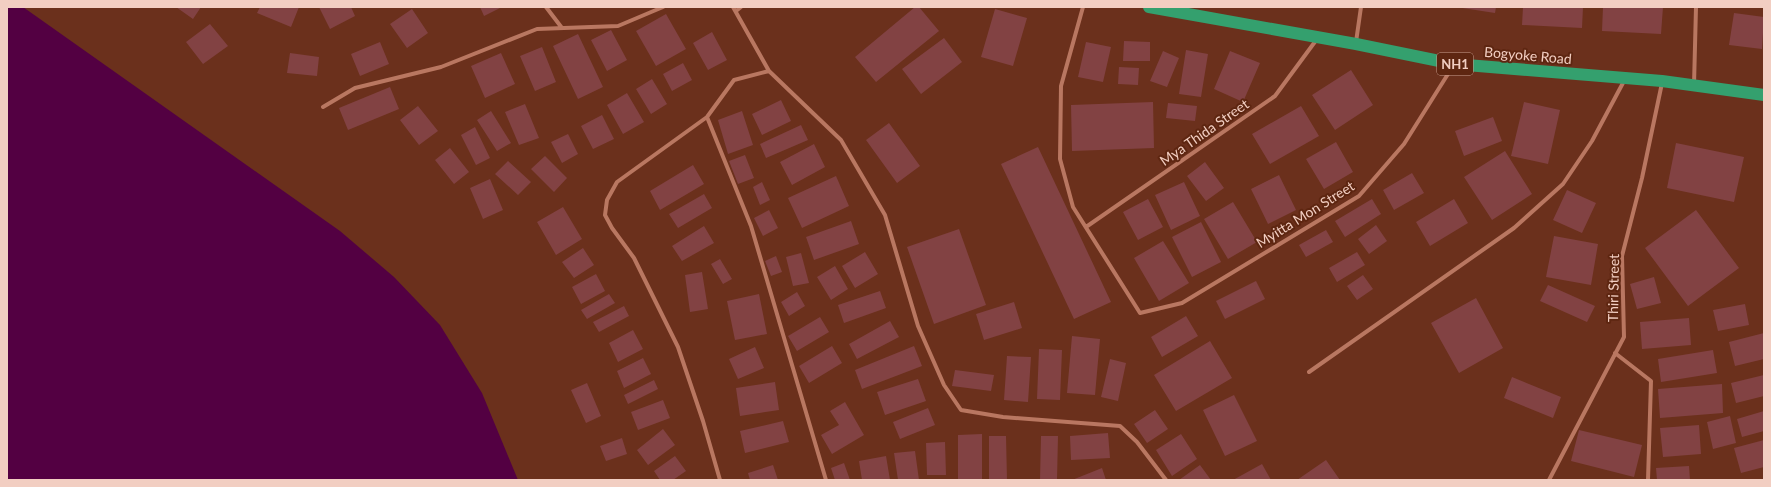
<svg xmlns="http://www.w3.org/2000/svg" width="1771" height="487" font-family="Lato,sans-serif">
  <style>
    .water { fill: #530042 }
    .building { fill: #824243 }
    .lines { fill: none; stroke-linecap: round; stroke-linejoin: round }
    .street { stroke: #b97761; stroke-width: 4 }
    .highway { stroke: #34a06e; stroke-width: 12 }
    .labels { text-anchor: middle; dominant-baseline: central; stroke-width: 4; stroke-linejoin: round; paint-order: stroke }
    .shield { fill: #5e2611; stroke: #c69c8d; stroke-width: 1 }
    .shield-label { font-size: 13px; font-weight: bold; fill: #f2cec2 }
    .street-label { font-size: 14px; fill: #f2cec2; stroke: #5e2611 }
  </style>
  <rect width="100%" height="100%" fill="#6b301c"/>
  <path class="water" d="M7,7h16l317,224 54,46 46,48 42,68 36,87h-511z"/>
  <path class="building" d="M176,7h25l-8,12z
    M260,7h39l-8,20 -34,-14z
    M319,7h32l4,9 -25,13z
    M480,7h22l-18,9z
    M915,7h4l20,24 -63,51 -21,-25z
    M1456,7h40l-1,6z
    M1523,7h60l-1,21 -60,-3z
    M1603,7h60l-2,27 -59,-3z
    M412,9l16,24 -21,15 -17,-24z
    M995,9l32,9 -14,48 -32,-9z
    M1734,13l30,4 -2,32 -33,-4z
    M666,14l20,35 -30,17 -20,-35z
    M210,24l18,22 -25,18 -17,-22z
    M611,30l16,30 -20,11 -16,-31z
    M712,32l15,28 -19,10 -15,-27z
    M578,34l25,53 -25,12 -25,-53z
    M944,38l18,24 -41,32 -19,-25z
    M1124,41l26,1v19h-27z
    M380,42l9,22 -29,12 -9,-22z
    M1086,42l25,5 -8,35 -25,-5z
    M542,47l14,35 -21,9 -15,-35z
    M1186,50l22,4 -7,43 -22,-3z
    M1163,51l16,7 -12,29 -17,-6z
    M1230,51l30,12 -17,39 -29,-13z
    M290,53l29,4 -2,19 -30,-3z
    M501,53l14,31 -30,14 -14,-32z
    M683,63l9,17 -20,11 -9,-17z
    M1119,67l20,1 -1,17 -20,-1z
    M1351,70l22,35 -38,25 -23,-35z
    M652,79l15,25 -16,10 -15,-25z
    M390,87l9,22 -51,21 -9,-22z
    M627,93l17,29 -21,12 -16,-29z
    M781,100l10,21 -29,14 -10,-21z
    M1153,102l1,46 -82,3 -1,-46z
    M1524,102l36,8 -12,54 -37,-8z
    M1168,103l29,3 -2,15 -29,-3z
    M525,104l14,34 -20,7 -14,-33z
    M418,106l20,25 -19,14 -19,-25z
    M1301,106l18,30 -49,28 -18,-30z
    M491,111l20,32 -14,8 -20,-31z
    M742,111l11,34 -25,9 -10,-34z
    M602,115l12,24 -21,10 -12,-23z
    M1493,117l9,24 -38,15 -9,-25z
    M889,123l31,43 -23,17 -31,-43z
    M801,125l7,15 -42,18 -6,-14z
    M475,127l15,31 -14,7 -15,-30z
    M568,134l10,20 -16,9 -11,-21z
    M1336,142l17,30 -29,17 -18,-30z
    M1676,143l68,14 -10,45 -67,-14z
    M814,144l11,23 -33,18 -12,-23z
    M1038,147l73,155 -37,17 -73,-155z
    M450,148l19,24 -15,12 -19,-24z
    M1505,151l27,43 -40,26 -28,-43z
    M745,155l9,23 -16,6 -9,-23z
    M545,156l22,22 -13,14 -23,-23z
    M508,161l23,21 -13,13 -23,-21z
    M1205,162l19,26 -18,13 -19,-25z
    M693,165l11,19 -44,26 -10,-19z
    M1412,173l12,20 -30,17 -11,-20z
    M1279,175l17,35 -28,14 -17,-35z
    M836,176l13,30 -47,22 -14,-30z
    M490,179l13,31 -20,9 -13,-31z
    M762,182l8,18 -10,5 -7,-18z
    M1184,182l16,34 -29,14 -16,-35z
    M1567,190l29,13 -14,30 -29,-13z
    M704,194l8,14 -34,20 -9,-14z
    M1148,199l15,28 -25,13 -15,-28z
    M1372,199l9,15 -36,23 -10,-16z
    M1454,199l14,24 -38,23 -14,-24z
    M1233,202l24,40 -29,17 -24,-40z
    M563,207l19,32 -26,16 -19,-33z
    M769,210l9,18 -15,8 -9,-18z
    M1696,210l43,58 -51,38 -43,-58z
    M851,221l8,23 -45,16 -8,-23z
    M1201,222l20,40 -29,15 -20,-40z
    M1376,225l11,16 -18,13 -11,-15z
    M704,226l10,17 -32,18 -10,-15z
    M959,229l27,76 -52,19 -27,-77z
    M1326,230l7,12 -27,15 -7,-12z
    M1554,236l44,8 -7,41 -45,-8z
    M1163,241l26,42 -30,18 -25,-43z
    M583,248l11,17 -20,13 -12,-16z
    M865,252l13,22 -23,14 -13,-22z
    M1357,252l8,13 -28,17 -8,-14z
    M801,253l8,30 -16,3 -7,-29z
    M776,256l6,16 -11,4 -6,-15z
    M720,259l12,20 -9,5 -12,-20z
    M835,266l13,23 -17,11 -14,-23z
    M702,272l6,37 -18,3 -5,-37z
    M596,274l9,17 -24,13 -9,-17z
    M1363,275l10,14 -16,11 -10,-14z
    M1654,277l7,26 -24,6 -7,-25z
    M1256,281l9,18 -40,20 -9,-18z
    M1548,285l47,21 -8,16 -47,-21z
    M880,291l6,17 -42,15 -6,-18z
    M797,292l8,14 -16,10 -8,-14z
    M609,294l6,9 -28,16 -6,-9z
    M759,294l8,40 -32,6 -8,-39z
    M1476,298l27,50 -44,25 -28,-50z
    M1014,302l8,26 -38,12 -8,-26z
    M1745,304l4,21 -31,6 -5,-21z
    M624,306l5,10 -30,16 -6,-10z
    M1186,316l12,20 -36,21 -11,-20z
    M820,317l9,15 -32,19 -9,-15z
    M1689,318l2,27 -49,4 -2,-27z
    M890,321l9,16 -42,22 -8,-15z
    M633,330l10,19 -25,13 -9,-19z
    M1764,333v26l-29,7 -6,-24z
    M1072,336l28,3 -5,56 -28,-2z
    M1210,341l22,37 -56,33 -22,-36z
    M832,346l10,17 -33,20 -10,-17z
    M914,346l8,20 -60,23 -7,-19z
    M755,347l9,21 -26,11 -9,-20z
    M1039,349l23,1 -2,50 -23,-1z
    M1713,350l4,23 -56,9 -3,-23z
    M1007,356l24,1 -3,45 -24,-2z
    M643,358l8,16 -27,14 -7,-17z
    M1110,359l16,4 -8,38 -17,-4z
    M955,370l39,5 -3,16 -39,-5z
    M1764,375v21l-28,7 -5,-20z
    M1512,377l49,20 -8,21 -49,-20z
    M918,379l8,22 -41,14 -8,-23z
    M654,380l4,9 -30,15 -4,-9z
    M775,382l4,28 -39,6 -4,-28z
    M587,383l14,33 -15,7 -15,-33z
    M1722,384l1,29 -63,5 -2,-29z
    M1234,395l23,46 -32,15 -22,-46z
    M663,400l7,18 -32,12 -7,-18z
    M845,402l19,33 -32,19 -11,-19 18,-10 -9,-14z
    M928,408l7,17 -35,14 -7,-17z
    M1155,410l13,19 -21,14 -13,-19z
    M1764,411v20l-22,6 -5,-18z
    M1730,416l6,27 -23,6 -6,-27z
    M783,421l6,21 -44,11 -5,-22z
    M1699,425l2,29 -38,3 -3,-29z
    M663,429l12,16 -27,20 -11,-15z
    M1579,430l63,15 -8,32 -63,-16z
    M1108,433l2,25 -39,2 -1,-24z
    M982,434v46h-24v-45z
    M1181,434l16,25 -25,17 -16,-26z
    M989,436h17l1,44h-18z
    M1041,436h17l-1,44h-17z
    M622,438l5,16 -21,7 -6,-15z
    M1764,440v27l-23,6 -7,-25z
    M945,442l1,33h-19l-1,-32z
    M915,451l4,29h-21l-4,-27z
    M675,456l11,15 -13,9h-13l-6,-9z
    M886,456l4,24h-28l-3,-19z
    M1326,460l14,20h-43z
    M844,463l6,17h-15l-4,-12z
    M1262,464l9,16h-38z
    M773,465l5,15h-28l-2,-7z
    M1200,465l11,15h-32z
    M1689,466l1,14h-33l-1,-12z
    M1102,468l4,12h-34z"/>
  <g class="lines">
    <path class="street" d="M546,7l16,21
      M733,7l36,64 72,69 44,75 33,111 26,59 17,25 42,7 117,9 17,16 29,38
      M1083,7l-22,79 -1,73 13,48 67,106 42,-10 177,-107 45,-52 49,-78
      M736,11l5,-4
      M1356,42l5,-35
      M1694,85l2,-78
      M323,107l32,-19 86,-21 96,-38 81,-3 45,-19
      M707,117l44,109 75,254
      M1086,227l189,-131 42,-57
      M1615,353l36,28 -3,99
      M1309,372l205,-144 49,-44 29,-43 32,-60
      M720,480l-17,-59 -25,-74 -44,-89 -22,-30 -7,-13 2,-15 10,-18 90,-65 27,-37 35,-9
      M1549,480l75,-143 -2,-81 20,-78 20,-95"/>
    <path class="highway" d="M1149,7l207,37 98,20 208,17 102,14"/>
  </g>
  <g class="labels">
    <rect class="shield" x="1437" y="53" width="36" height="22" rx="3"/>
    <g class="shield-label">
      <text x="1455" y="64">NH1</text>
    </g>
    <g class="street-label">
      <text transform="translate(1528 55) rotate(5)">Bogyoke Road</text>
      <text transform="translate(1204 132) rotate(-35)">Mya Thida Street</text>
      <text transform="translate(1305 214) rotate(-32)">Myitta Mon Street</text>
      <text transform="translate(1613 288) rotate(-89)">Thiri Street</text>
    </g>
  </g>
  <rect width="1771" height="487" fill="none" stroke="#f2cec2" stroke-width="16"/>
</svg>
